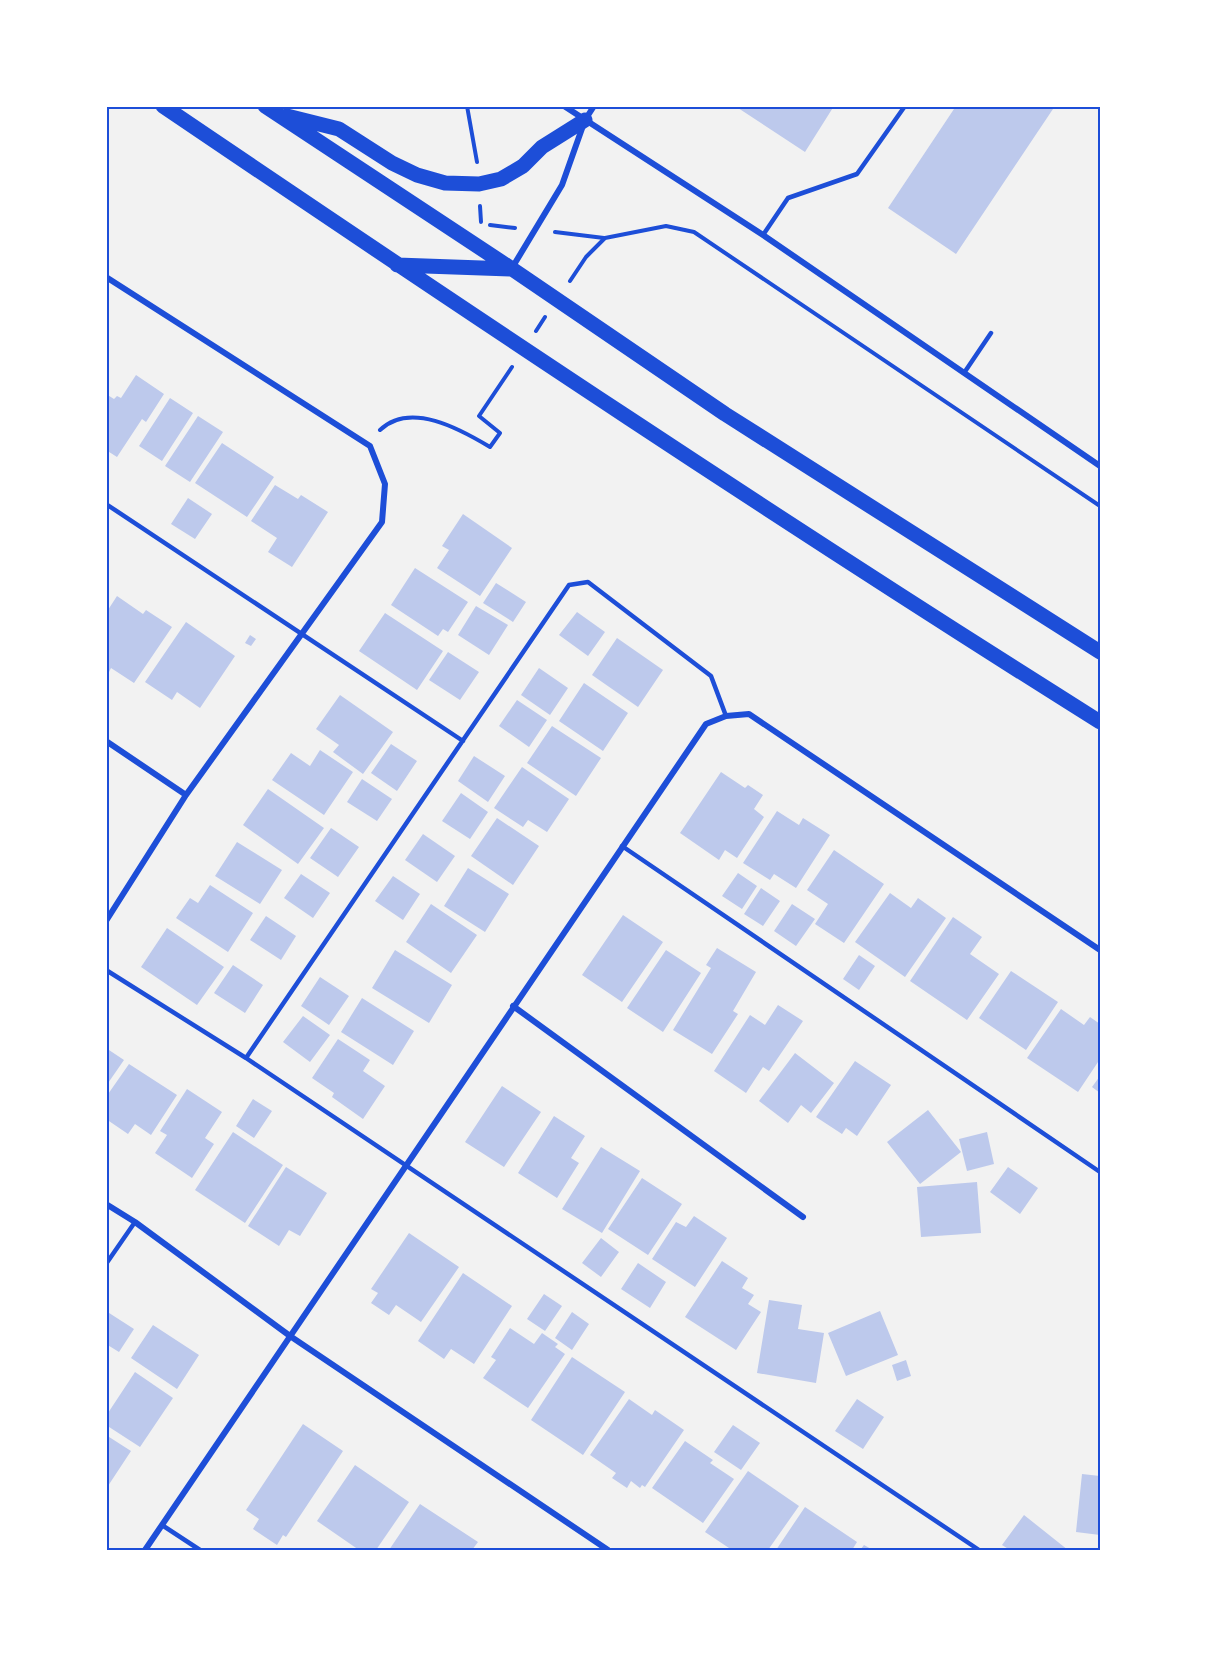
<svg xmlns="http://www.w3.org/2000/svg" width="1207" height="1657" font-family="'Public Sans',sans-serif">
  <style>
    .building { fill: #bdc9ec }
    .lines { fill: none; stroke-linecap: round; stroke-linejoin: round }
    .path { stroke: #1d4ed8; stroke-width: 4 }
    .service { stroke: #1d4ed8; stroke-width: 4.5 }
    .minor { stroke: #1d4ed8; stroke-width: 6 }
    .primary { stroke: #1d4ed8; stroke-width: 15 }
    .neatline { fill: none; stroke: #1d4ed8; stroke-width: 2 }
  </style>
  <rect width="100%" height="100%" fill="#f2f2f2"/>
  <path class="building" d="M735,106h99l-29,46z
    M956,106h99l-99,148 -68,-46z
    M136,375l28,19 -18,28 -4,-3 -25,38 -11,-7v-56l8,5 3,-3 4,2z
    M170,398l23,15 -31,48 -23,-15z
    M198,416l25,16 -33,50 -25,-16z
    M222,443l52,34 -27,40 -52,-34z
    M275,485l23,14 3,-4 27,17 -36,55 -24,-15 9,-14 -26,-17z
    M188,498l24,16 -17,25 -24,-15z
    M463,514l49,34 -32,48 -43,-28 12,-18 -7,-4z
    M415,568l53,34 -20,30 -5,-3 -5,7 -47,-31z
    M496,583l30,19 -13,20 -30,-19z
    M117,596l26,18 3,-4 26,17 -38,56 -23,-15 -2,4 -3,-1v-58z
    M476,606l32,19 -19,30 -31,-20z
    M577,612l28,20 -17,24 -29,-21z
    M385,613l58,38 -26,39 -58,-39z
    M186,622l49,34 -35,52 -23,-16 -5,8 -27,-18z
    M250,635l6,4 -5,7 -6,-3z
    M617,638l46,32 -25,37 -46,-32z
    M448,652l31,20 -19,28 -31,-20z
    M539,668l29,20 -18,27 -29,-20z
    M584,683l44,30 -25,38 -44,-30z
    M340,695l53,37 -30,42 -30,-22 6,-7 -23,-16z
    M517,700l30,20 -18,27 -30,-21z
    M552,726l49,32 -25,38 -49,-33z
    M391,744l26,17 -20,30 -26,-18z
    M320,750l33,22 -29,43 -52,-35 19,-27 19,13z
    M474,756l31,20 -17,26 -30,-21z
    M522,767l47,32 -22,33 -19,-12 -5,7 -29,-19z
    M721,772l24,16 3,-3 15,10 -9,14 10,8 -27,41 -12,-8 -6,10 -39,-27z
    M362,779l30,20 -15,22 -30,-19z
    M268,789l56,39 -26,36 -55,-39z
    M461,793l27,19 -18,27 -28,-18z
    M777,811l22,14 4,-7 27,17 -34,53 -22,-14 -4,6 -27,-17z
    M497,818l42,28 -26,39 -42,-29z
    M331,828l28,19 -21,30 -28,-19z
    M423,834l32,22 -18,26 -32,-22z
    M237,842l45,28 -22,34 -45,-28z
    M834,850l50,34 -40,59 -29,-19 13,-20 -21,-14z
    M468,868l41,26 -24,38 -41,-26z
    M738,873l19,13 -15,23 -20,-13z
    M301,874l29,19 -17,25 -29,-20z
    M393,876l27,18 -17,26 -28,-19z
    M210,885l43,28 -25,39 -52,-34 14,-20 8,5z
    M761,888l19,13 -17,25 -19,-12z
    M890,893l21,15 7,-10 28,20 -41,59 -50,-35z
    M431,904l46,31 -26,38 -45,-31z
    M792,904l23,15 -19,27 -22,-15z
    M623,915l40,27 -41,60 -40,-27z
    M266,916l30,20 -15,24 -31,-20z
    M953,917l29,20 -12,17 29,20 -32,46 -57,-39z
    M167,928l57,39 -27,38 -56,-38z
    M717,948l39,24 -23,39 5,3 -26,40 -39,-24 38,-62 -5,-3z
    M395,950l57,35 -23,38 -57,-35z
    M666,950l35,23 -38,59 -36,-24z
    M859,955l16,11 -16,24 -16,-11z
    M233,965l30,20 -18,28 -31,-20z
    M1011,971l47,31 -32,48 -47,-32z
    M320,977l29,19 -20,29 -28,-19z
    M362,998l52,33 -21,34 -52,-33z
    M778,1005l25,16 -34,50 -6,-4 -17,26 -32,-22 36,-56 15,10z
    M1061,1009l23,16 6,-8 10,7v35l-22,33 -51,-34z
    M303,1016l27,19 -20,27 -27,-20z
    M338,1039l32,21 -7,11 22,15 -22,33 -31,-22 2,-4 -22,-15z
    M106,1048l18,12 -18,26z
    M795,1053l39,30 -23,30 -10,-8 -13,18 -29,-22z
    M855,1061l36,24 -34,51 -11,-8 -4,6 -26,-17z
    M129,1064l48,31 -26,40 -16,-11 -7,10 -22,-15v-22z
    M1100,1076v17l-8,-6z
    M502,1086l39,26 -37,55 -39,-25z
    M187,1089l35,23 -17,26 9,6 -22,34 -37,-25 12,-18 -7,-4z
    M253,1099l19,12 -18,27 -18,-12z
    M928,1110l33,42 -41,32 -33,-42z
    M554,1116l31,20 -14,22 8,5 -22,35 -39,-25z
    M233,1132l50,33 -38,58 -50,-33z
    M987,1132l7,32 -27,7 -8,-32z
    M601,1147l39,24 -38,62 -40,-24z
    M286,1167l41,26 -27,43 -11,-6 -10,16 -31,-20z
    M1008,1167l30,21 -18,26 -30,-22z
    M642,1178l40,26 -34,51 -40,-26z
    M977,1182l4,51 -60,4 -4,-50z
    M694,1216l33,22 -32,49 -43,-28 24,-37 10,5z
    M409,1233l50,34 -38,55 -25,-17 -7,10 -18,-12 7,-10 -7,-4z
    M601,1238l18,14 -18,25 -19,-14z
    M722,1261l26,17 -6,10 12,7 -6,9 13,8 -25,38 -51,-33z
    M638,1263l28,19 -16,26 -29,-19z
    M463,1273l49,33 -38,58 -23,-15 -7,10 -26,-18z
    M544,1294l18,12 -17,25 -18,-12z
    M769,1300l33,5 -4,24 26,4 -8,50 -59,-10z
    M106,1311l28,18 -15,23 -13,-8z
    M880,1311l18,44 -52,21 -18,-43z
    M572,1312l17,12 -17,26 -17,-12z
    M153,1325l46,30 -22,34 -46,-31z
    M510,1328l24,16 8,-11 16,11 -3,3 10,7 -37,54 -45,-30 13,-18 -5,-3z
    M572,1357l53,35 -42,63 -52,-35z
    M906,1360l5,16 -14,5 -5,-16z
    M135,1372l38,26 -33,49 -34,-22v-9z
    M629,1399l23,16 3,-5 29,20 -39,57 -3,-2 -2,3 -9,-7 -4,7 -15,-10 4,-5 -26,-18z
    M857,1399l27,18 -21,32 -28,-18z
    M303,1424l40,27 -57,86 -3,-2 -6,10 -24,-16 6,-10 -13,-9z
    M733,1425l27,18 -19,27 -27,-18z
    M106,1435l25,16 -25,38z
    M685,1441l28,19 -3,3 24,16 -31,44 -51,-35z
    M355,1465l54,37 -33,48h-17l-42,-29z
    M748,1471l51,35 -31,44h-36l-27,-18z
    M1082,1474l18,2v59l-24,-3z
    M420,1504l58,38 -6,8h-83z
    M805,1507l52,35 -5,8h-76z
    M1024,1515l44,35h-58l-8,-5z
    M864,1545l9,5h-13z"/>
  <g class="lines">
    <path class="path" d="M467,106l10,56
      M480,206l1,16
      M490,225l25,3
      M555,232l49,6
      M570,281l16,-24 19,-19 61,-12 28,6 406,274
      M536,331l9,-14
      M380,430c30,-29 80,-1 110,17l10,-14 -21,-17 33,-49"/>
    <path class="service" d="M763,235l25,-37 69,-24 48,-68
      M964,373l27,-40
      M106,504l357,237
      M622,846l478,326
      M106,970l140,88 733,492
      M246,1058l323,-473 19,-3 123,94 15,40
      M106,1264l29,-42
      M162,1525l38,25"/>
    <path class="minor" d="M564,106l199,129 337,231
      M512,268l50,-83 23,-65 9,-14
      M106,277l264,169 15,38 -3,38 -196,273 -80,126
      M106,741l80,54
      M513,1006l290,211
      M106,1204l29,18 155,114 318,214
      M145,1550l561,-826 20,-8 23,-2 351,236"/>
    <path class="primary" d="M163,106c310,210 620,417 937,616
      M265,106l247,163 213,145 375,238
      M287,116l52,13 53,34 25,12 28,8 34,1 22,-5 22,-13 19,-19 43,-27
      M397,265l114,4"/>
  </g>
  <rect width="1207" height="1657" fill="none" stroke="#ffffff" stroke-width="216"/>
  <rect x="108" y="108" width="991" height="1441" class="neatline"/>
</svg>
